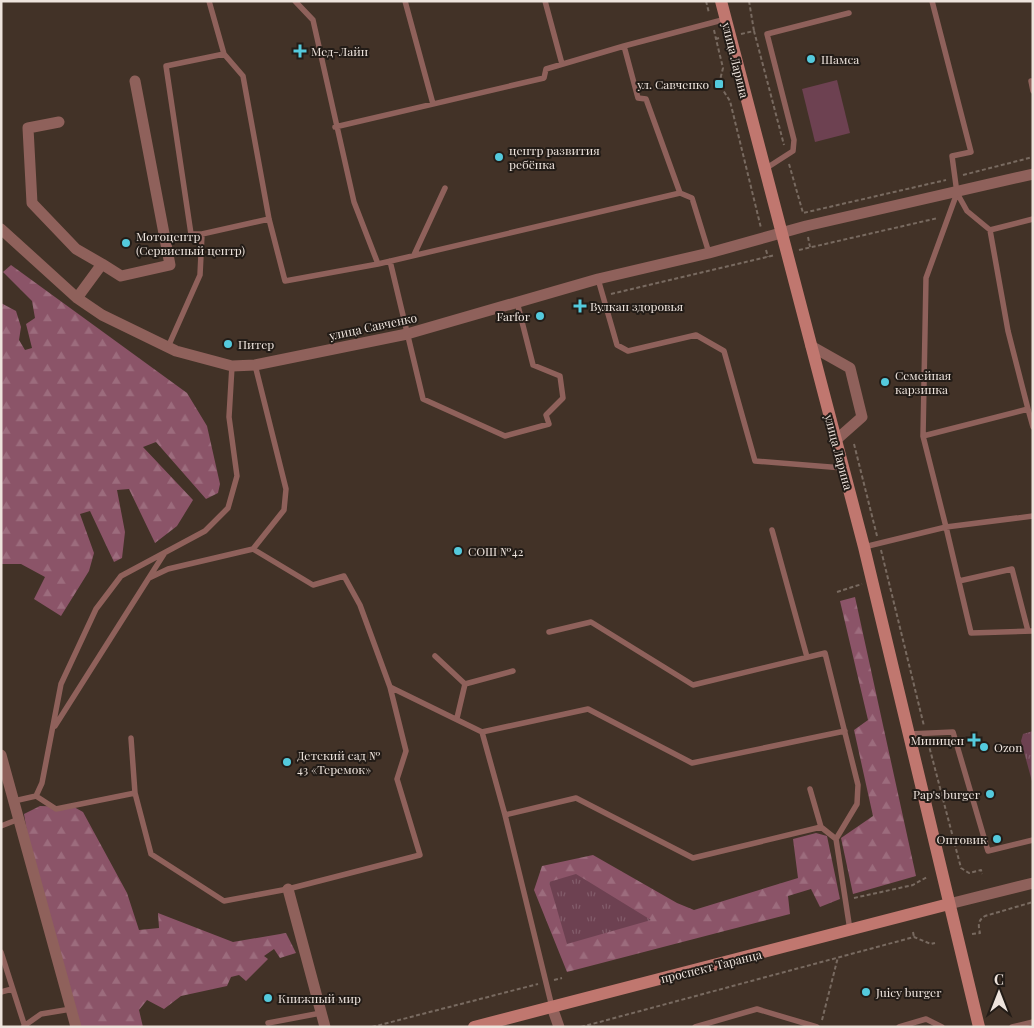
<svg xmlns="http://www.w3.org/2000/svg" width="1034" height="1028" font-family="'Playfair Display',serif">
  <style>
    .forest { fill: url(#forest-firs) }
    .park { fill: url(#park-tufts) }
    .pitch { fill: #6d4151 }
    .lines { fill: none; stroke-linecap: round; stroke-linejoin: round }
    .path { stroke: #786a60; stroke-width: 2; stroke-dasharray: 4 2.5; stroke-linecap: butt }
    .service { stroke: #8f615b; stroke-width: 5.5 }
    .minor { stroke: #8f615b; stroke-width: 11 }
    .secondary { stroke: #c0776f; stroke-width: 12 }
    .poi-dot { fill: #54cadd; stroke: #231c17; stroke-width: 2 }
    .labels { text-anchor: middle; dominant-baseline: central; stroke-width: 4; stroke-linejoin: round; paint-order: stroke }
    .poi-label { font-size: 12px; fill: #eee4dd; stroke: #231c17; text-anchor: start }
    .street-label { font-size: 12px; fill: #eee4dd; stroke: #231c17 }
  </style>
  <defs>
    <pattern id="forest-firs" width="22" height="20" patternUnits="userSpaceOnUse" patternTransform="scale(1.25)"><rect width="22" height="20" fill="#8b5468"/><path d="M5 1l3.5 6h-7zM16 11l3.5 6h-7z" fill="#9c6c7d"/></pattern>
    <pattern id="park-tufts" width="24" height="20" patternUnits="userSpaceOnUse" patternTransform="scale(1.25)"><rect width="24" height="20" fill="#6d4151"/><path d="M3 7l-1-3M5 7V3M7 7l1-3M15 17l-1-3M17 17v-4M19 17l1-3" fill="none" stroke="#825c6a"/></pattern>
  </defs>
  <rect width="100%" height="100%" fill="#423227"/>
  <path class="forest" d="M11,265l176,128 20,33 13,58 -2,9 -12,6 -50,-57 -13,5 50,53 -16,26 -22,17 -26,-54 -12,1 8,42 -3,26 -8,4 -24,-51 -10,3 14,39 -5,18 -28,45 -27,-17 11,-22 -24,-13h-20v-261l15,8 5,16 -2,13 6,10 7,-2 -6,-24 9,-6 -3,-17 -29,-29z
    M855,597l61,279 -63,18 -12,-56 32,-22 -19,-86 14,-10 -28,-119z
    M40,806l34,1 9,5 44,81 12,37 20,-2 -1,-15 75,29 53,-9 10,20 -16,5 -6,-9 -10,7 4,3 -22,22 -7,-6 -8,2 -4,9 -46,10 -17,13 -17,-9 -8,10 4,17h-63l-53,-195 -3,-18z
    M816,833l11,3 13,63 -20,8 -9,-18 -23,7 2,18 -223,58 -33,-82 8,-24 51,-11 84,48 17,7 104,-32 -5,-39z"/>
  <path class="park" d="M1033,731v54l-12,-44 2,-7z
    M576,874l75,46 -84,24 -18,-62z"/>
  <path class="pitch" d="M837,80l13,53 -35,9 -13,-53z"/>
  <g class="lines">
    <path class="path" d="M706,1l3,12
      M749,1l5,30
      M714,30l2,9
      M741,34l13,-3 30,114
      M719,38l-3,1 7,29 -4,16 11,17 31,127
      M789,164l14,49 143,-33
      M963,175l70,-18
      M808,237l2,10
      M766,250l2,7
      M799,250l139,-32
      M611,294l164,-39
      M854,444l23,92
      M881,550l43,176
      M837,592l25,-8
      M928,742l33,126 8,5 12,-3 1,4
      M854,898l59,-13 14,-8
      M913,932l1,5
      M972,934l8,-1c-2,-8 -2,-13 5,-17l48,-14
      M554,980l8,-2
      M822,1020l16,-63
      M372,1027l166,-43
      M581,1027l333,-90 17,7 4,-1"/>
    <path class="service" d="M209,1l15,53 -58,12 25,168h11l67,-15
      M295,1l18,19 41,182 24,62
      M405,1l28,103
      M545,1l17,63
      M932,1l39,151 -19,4 5,37 10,18 23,19 18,101 20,78
      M224,54l19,22 26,143 16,62 93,-17 302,-71 12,5 17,55
      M1031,81l2,10
      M335,127l209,-49 2,-9 78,-23
      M765,169l28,-18 1,-11 -27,-106 82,-21
      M680,193l-34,-94 -8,-1 -14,-52 102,-27
      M957,193l-31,85 -3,158 23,91 87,-11
      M990,230l43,-11
      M414,255l31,-67
      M390,261l33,138 82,37 44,-12 -3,-9 17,-17 -3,-22 -27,-11 -16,-63
      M598,279l19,66 11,6 68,-16 28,16 31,110 88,7
      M168,347l32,-72 2,-41
      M923,436l105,-27 5,18
      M772,530l35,127
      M864,547l82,-20 25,106 62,-2
      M149,578l19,-9 85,-20
      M959,581l53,-12 16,62
      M549,632l42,-10 102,63 132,-32 33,132 -1,19 -21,35 14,91
      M435,656l30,28
      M390,687l92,45 23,83 47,192
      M457,718l8,-34 48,-13
      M55,726l109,-172
      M482,732l106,-23 104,54 153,-32
      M909,734l44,-2 35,119 45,-11
      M131,738l4,55
      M36,796l20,13 79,-16 16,61 73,47 64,-12 132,-34 -23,-76 9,-28 -16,-64 -30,-82 -16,-29 -31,9 -60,-36 31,-39 2,-21 -31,-124
      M14,801l22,-5 6,-13 19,-99 35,-75 25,-33 84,-45 23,-23 9,-32 -8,-59 3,-51
      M505,815l71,-17 117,60 128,-31 -11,-38
      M1,826l18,-7
      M821,827l15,12
      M1,952l24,75
      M1,992l11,-3
      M268,1023l53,-10
      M24,1026l17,-12 30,-5
      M695,1027l62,-18 60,18
      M899,1027l27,-8 16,8
      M1012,1027l21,-5"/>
    <path class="minor" d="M59,122l-31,6 4,75 44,46 26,15 -25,34
      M1,229l76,69 25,17 74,36 56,15 23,-1 152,-31 191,-55 111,-26 97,-27 227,-52
      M102,264l19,12 49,-11 -35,-184
      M811,346l39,22 12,49 -26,23
      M1,755l75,272
      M288,889l37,138
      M949,904l84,-21
      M552,1007l7,20"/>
    <path class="secondary" d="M721,1l143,546 115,480
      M474,1027l475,-123"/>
  </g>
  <g class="poi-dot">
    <path d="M297.5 43.5h5v5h5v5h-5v5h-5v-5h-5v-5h5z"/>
    <circle cx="811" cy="59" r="5"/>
    <rect x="714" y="79" width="10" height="10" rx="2.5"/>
    <circle cx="499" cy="157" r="5"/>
    <circle cx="126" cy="243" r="5"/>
    <path d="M577.5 298.5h5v5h5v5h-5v5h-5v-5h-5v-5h5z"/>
    <circle cx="540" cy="316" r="5"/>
    <circle cx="228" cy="344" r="5"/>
    <circle cx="885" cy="382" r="5"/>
    <circle cx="458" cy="551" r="5"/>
    <path d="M971.5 732.5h5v5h5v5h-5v5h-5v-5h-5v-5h5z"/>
    <circle cx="984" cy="747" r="5"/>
    <circle cx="287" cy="762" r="5"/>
    <circle cx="990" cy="794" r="5"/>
    <circle cx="997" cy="839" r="5"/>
    <circle cx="866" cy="992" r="5"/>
    <circle cx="268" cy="998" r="5"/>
  </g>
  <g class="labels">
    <g class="poi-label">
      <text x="311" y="51">Мед-Лайн</text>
      <text x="821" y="59">Шамса</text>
      <text x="709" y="84" text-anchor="end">ул. Савченко</text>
      <text x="509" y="150">центр развития<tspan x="509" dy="14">ребёнка</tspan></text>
      <text x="136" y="236">Мотоцентр<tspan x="136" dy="14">(Сервисный центр)</tspan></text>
      <text x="590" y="306">Вулкан здоровья</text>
      <text x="530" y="316" text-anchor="end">Farfor</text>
      <text x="238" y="344">Питер</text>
      <text x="895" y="375">Семейная<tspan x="895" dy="14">карзинка</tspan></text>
      <text x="468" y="551">СОШ №42</text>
      <text x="964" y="740" text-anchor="end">Миницен</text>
      <text x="994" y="747">Ozon</text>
      <text x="297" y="755">Детский сад №<tspan x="297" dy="14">43 «Теремок»</tspan></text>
      <text x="980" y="794" text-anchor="end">Pap's burger</text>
      <text x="987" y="839" text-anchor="end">Оптовик</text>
      <text x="876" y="992">Juicy burger</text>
      <text x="278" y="998">Книжный мир</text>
    </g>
    <g class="street-label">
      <text transform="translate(736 60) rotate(76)">улица Ларина</text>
      <text transform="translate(373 326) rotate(-12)">улица Савченко</text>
      <text transform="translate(839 452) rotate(75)">улица Ларина</text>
      <text transform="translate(711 966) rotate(-14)">проспект Таранца</text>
    </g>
  </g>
  <rect width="1034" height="1028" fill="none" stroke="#eee4dd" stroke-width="5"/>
  <g transform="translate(999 993)" stroke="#231c17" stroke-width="4" paint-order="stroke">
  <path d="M0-4L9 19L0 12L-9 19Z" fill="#eee4dd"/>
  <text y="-8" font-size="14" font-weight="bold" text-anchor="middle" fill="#eee4dd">С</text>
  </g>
</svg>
